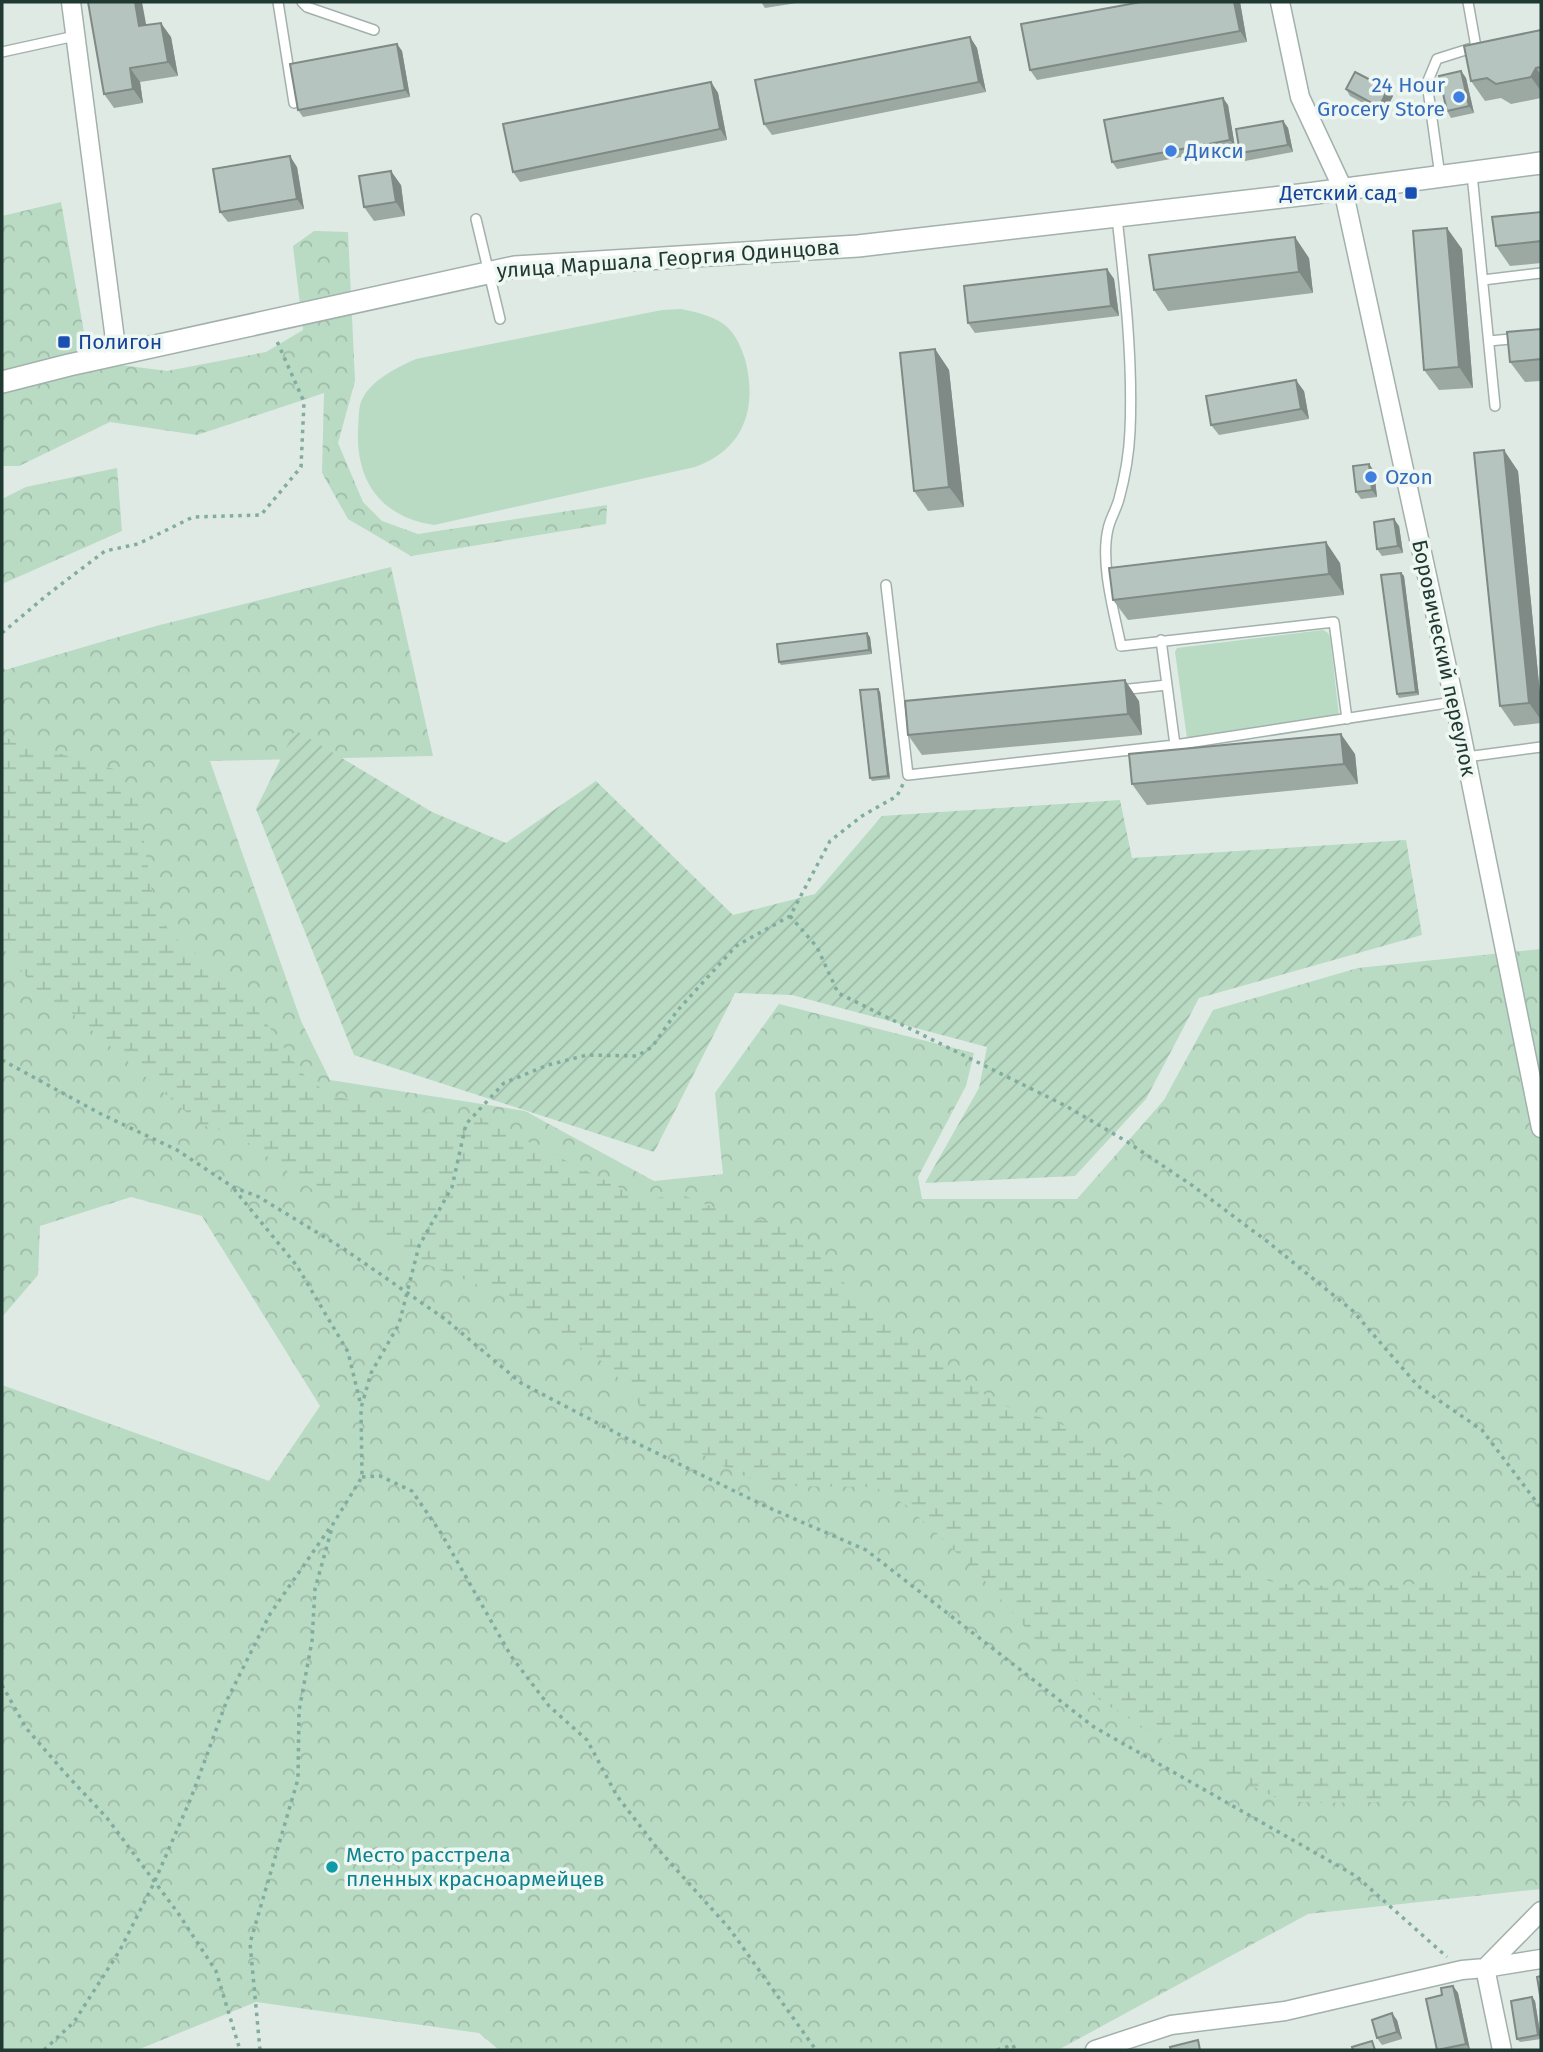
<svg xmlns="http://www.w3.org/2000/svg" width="1543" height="2052" font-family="'Fira Sans',sans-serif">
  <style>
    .forest { fill: url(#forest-crowns) }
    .wetland { fill: url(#wetland-marsh) }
    .park { fill: #b9dac3 }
    .garden { fill: url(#garden-furrows) }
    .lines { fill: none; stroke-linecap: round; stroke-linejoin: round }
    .service-casing { stroke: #a2b1ac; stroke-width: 12 }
    .minor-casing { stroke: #a2b1ac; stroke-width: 21 }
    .tertiary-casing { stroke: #a2b1ac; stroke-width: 24 }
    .path { stroke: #81aca0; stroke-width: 3.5; stroke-dasharray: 3.5 5; stroke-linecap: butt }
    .service { stroke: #fff; stroke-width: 9 }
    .minor { stroke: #fff; stroke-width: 18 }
    .tertiary { stroke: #fff; stroke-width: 21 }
    .wall { fill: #9ca9a3 }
    .shaded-wall { fill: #7f8985 }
    .building { fill: #b5c4be; stroke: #7f8985; stroke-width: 2 }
    .shop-dot { fill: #3f7fe0; stroke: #eff7f3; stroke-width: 2.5 }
    .transit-dot { fill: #1a4fb4; stroke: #eff7f3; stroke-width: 2.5 }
    .culture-dot { fill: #0f9aa8; stroke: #eff7f3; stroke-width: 2.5 }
    .labels { text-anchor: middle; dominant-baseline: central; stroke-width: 7; stroke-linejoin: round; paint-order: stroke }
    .shop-label { font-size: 21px; fill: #366cbe; stroke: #eff7f3; text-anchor: start }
    .transit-label { font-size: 21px; fill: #164399; stroke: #eff7f3; text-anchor: end }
    .street-label { font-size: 21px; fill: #213933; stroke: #eff7f3 }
    .culture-label { font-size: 21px; fill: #0d838f; stroke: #eff7f3; text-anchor: start }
  </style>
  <defs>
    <pattern id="forest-crowns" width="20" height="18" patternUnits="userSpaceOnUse" patternTransform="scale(1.75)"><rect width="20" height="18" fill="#b9dac3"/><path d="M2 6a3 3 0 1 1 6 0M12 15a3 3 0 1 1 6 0" fill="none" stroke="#9fbca8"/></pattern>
    <pattern id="wetland-marsh" width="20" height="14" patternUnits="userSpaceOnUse" patternTransform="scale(1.75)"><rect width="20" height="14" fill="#b9dac3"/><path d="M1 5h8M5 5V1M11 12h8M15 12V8" fill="none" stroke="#9fbca8"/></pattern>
    <pattern id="garden-furrows" width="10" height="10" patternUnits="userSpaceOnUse" patternTransform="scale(1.75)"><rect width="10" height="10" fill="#b9dac3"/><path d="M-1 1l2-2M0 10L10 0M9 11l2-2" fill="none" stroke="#9fbca8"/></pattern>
  </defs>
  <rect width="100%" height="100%" fill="#dfeae5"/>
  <path class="forest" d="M61,202l28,159 78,10 99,-19 37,-22 -10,-84 21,-15 34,1 7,149 -17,62 25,59 19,19 36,13 189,-29 -1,19 -195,32 -63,-37 -26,-46 2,-80 -127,42 -87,-13 -91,44h-17v-250z
    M117,468l5,63 -120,53v-85l24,-12z
    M391,567l42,189 -223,5 91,260 29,59 195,31 129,70 69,-7 -8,-81 64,-89 195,49 -8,33 -48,91 4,22h155l87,-99 49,-90 145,-42 183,-19v940l-233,25 -250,136h-559l-20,-17 -223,-31 -119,48h-135v-665l267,96 51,-75 -118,-190 -71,-19 -91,29 -2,49 -36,42v-651l3,4 151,-44z"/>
  <path class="wetland" d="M2,737l115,33 20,29 17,105 17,31 69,51 62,87 28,23 133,22 14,-2 157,79 17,4 29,-5 58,23 35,5 31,17 51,56 141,108 65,21 61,31 67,81 28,24 33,16 32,8 70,3 68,-3 71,-15 50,4v226l-220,4 -38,-2 -93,-45 -89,-55 -28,-23 -25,-24 -68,-79 -74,-70 -31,-18 -92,-1 -34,-8 -36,-17 -60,-38 -44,-57 -113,-74 -95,-38 -165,-120 -35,-9 -128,-111 -30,-17 -41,-50z"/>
  <path class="park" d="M681,309c15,3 33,7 45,17 10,8 17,25 20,37 11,47 -3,87 -51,104l-261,58c-52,-8 -78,-42 -76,-95 1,-8 0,-20 3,-28 8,-21 35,-34 55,-43l246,-49z
    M1323,630l5,3 2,4 9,79 -149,24 -3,-2 -12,-86 2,-4z"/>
  <path class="garden" d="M295,730l137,82 74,31 90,-62 137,134 82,-21 67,-78 238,-16 12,58 274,-18 16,95 -223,63 -53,101 -71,77 -150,7 54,-95 8,-41 -195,-52 -57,-2 -81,159 -300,-97 -98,-246z"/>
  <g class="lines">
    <g class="service-casing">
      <path id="service" d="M278,2l16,101
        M302,2l5,5 67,23
        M1468,2l8,45
        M2,52l73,-16
        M1472,174l23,232
        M1440,176l-13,-93 10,-24 38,-12
        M1117,218c8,70 16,142 13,213 -1,23 -5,46 -11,68 -3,11 -9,20 -11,30 -8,34 6,83 13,117l213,-24 13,97
        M476,219l24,100
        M1483,280l58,-7
        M1489,341l52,-5
        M886,585l22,190 267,-30
        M1161,640l14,105 278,-43
        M1120,690l47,-5
        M1466,757l75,-10"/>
    </g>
    <g class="minor-casing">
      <path id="minor" d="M71,2l46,353
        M1280,2l20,95 43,92 116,534 82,405
        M1095,2050l76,-25 114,-14 177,-41 23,-2 56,-57
        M1502,2050l-17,-82 56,-9"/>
    </g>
    <g class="tertiary-casing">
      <path id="tertiary" d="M2,382l67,-17 446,-98 343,-21 450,-52 233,-31"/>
    </g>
    <path class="path" d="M2,633l45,-38 58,-44 33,-7 55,-27 68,-2 40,-48 3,-65 -28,-63
      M790,916l27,31 21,46 228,113 60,35 67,45 75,56 85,69 65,75 64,44 59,78
      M2,1060l99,54 76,36 56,37 26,10 85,52 101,70 76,64 105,55 139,68 101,44 228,177 262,149 91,81
      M234,1189l63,77 51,86 13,54
      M362,1477l18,-1 32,15 29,42 70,123 38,50 38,34 30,56 40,52 72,80 87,122
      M2,1685l24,43 39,45 42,45 71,95 38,58 24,79
      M44,2050l30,-28 46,-72 34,-67 37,-85 36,-98 43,-86 59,-85
      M260,2050l-10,-107 48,-164 1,-68 13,-70 3,-52 18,-65 29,-47 -1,-69 10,-35 28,-49 20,-78 33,-59 14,-63 38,-41 44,-18 39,-10 50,1 15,-9 25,-36 59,-65 54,-30 40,-75 32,-25 35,-20 6,-12
      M997,2050l16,-5 2,5"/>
    <use href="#service" class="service"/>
    <use href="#minor" class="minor"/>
    <use href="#tertiary" class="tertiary"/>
  </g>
  <path class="wall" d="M761,2h42l-38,6z
    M1240,2l7,40 -210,38 -7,-10z
    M146,25l25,12 7,39 -38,6 3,21 -29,5 -10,-14z
    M1541,30v68l-30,6 -10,-6 -16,3 -14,-20z
    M970,37l7,11 9,44 -214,43 -8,-11z
    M397,44l5,7 8,46 -107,20 -5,-7z
    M1461,71l5,7 8,35 -23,5 -4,-7z
    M711,82l7,11 9,47 -207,42 -7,-10z
    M1346,89l47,7 -9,18 -34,-18z
    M1228,105l7,42 -118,22 -5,-7z
    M1283,121l5,7 5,24 -48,9 -5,-8z
    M297,167l7,42 -76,13 -8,-10z
    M401,185l4,31 -31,5 -10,-14z
    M1541,212v51l-31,3 -14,-20z
    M1462,249l11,139 -34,2 -15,-20z
    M1309,258l4,35 -145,18 -14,-21z
    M1107,269l7,10 5,37 -144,17 -7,-10z
    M1541,329v52l-16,1 -15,-20z
    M935,349l14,21 15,137 -36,4 -14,-20z
    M1304,391l5,28 -90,16 -8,-10z
    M1369,464l5,7 3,26 -16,2 -5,-7z
    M1518,471l23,233v19l-27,3 -14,-20z
    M1399,526l4,27 -21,3 -5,-7z
    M1340,563l4,32 -216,25 -15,-20z
    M1401,573l3,3 15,119 -20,3 -2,-4z
    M870,637l2,17 -91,11 -2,-3z
    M880,692l10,87 -18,2 -2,-3z
    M1139,701l3,34 -220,20 -14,-20z
    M1355,754l3,30 -211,21 -15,-21z
    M1453,1986l5,7 12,57h-33z
    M1532,1997l3,4 6,38 -21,3 -3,-3z
    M1397,2020l5,19 -20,6 -5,-7z"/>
  <path class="shaded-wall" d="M135,2h7l7,38 -10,-14z
    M1234,2h6l7,40 -7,-11z
    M161,23l10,14 7,39 -10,-14z
    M970,37l7,11 9,44 -7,-10z
    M397,44l5,7 8,46 -5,-7z
    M130,68l10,14 3,21 -10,-14z
    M1536,68l5,7v16l-10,-14z
    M1461,71l5,7 8,35 -5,-7z
    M711,82l7,11 9,47 -7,-11z
    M1388,89l5,7 -9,18 -5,-7z
    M1223,98l5,7 7,42 -5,-7z
    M1283,121l5,7 5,24 -5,-7z
    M290,156l7,11 7,42 -7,-10z
    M391,171l10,14 4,31 -9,-14z
    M1447,228l15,21 11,139 -14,-21z
    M1295,237l14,21 4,35 -14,-21z
    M1107,269l7,10 5,37 -8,-10z
    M935,349l14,21 15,137 -15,-20z
    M1296,380l8,11 5,28 -8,-10z
    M1504,450l14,21 23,233v16l-12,-17z
    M1369,464l5,7 3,26 -5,-7z
    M1394,519l5,7 4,27 -5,-7z
    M1326,542l14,21 4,32 -15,-21z
    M1401,573l3,3 15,119 -3,-3z
    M867,633l3,4 2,17 -3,-4z
    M1125,680l14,21 3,34 -14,-21z
    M878,689l2,3 10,87 -2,-3z
    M1341,734l14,20 3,30 -14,-20z
    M1453,1986l5,7 12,57 -4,-6z
    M1532,1997l3,4 6,38 -3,-4z
    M1392,2013l5,7 5,19 -5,-7z"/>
  <path class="building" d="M88,2h47l4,24 22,-3 7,39 -38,6 3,21 -29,5z
    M1141,2h93l6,29 -210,39 -9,-46z
    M1541,30v37l-5,1 -5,9 -35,7 -9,-6 -16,3 -7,-35z
    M970,37l9,45 -215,42 -9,-44z
    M397,44l8,46 -107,20 -8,-46z
    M1461,71l8,35 -22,5 -8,-35z
    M1355,72l33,17 -9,18 -33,-18z
    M711,82l9,47 -207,43 -10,-48z
    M1223,98l7,42 -118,22 -8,-42z
    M1283,121l5,24 -48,8 -4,-24z
    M290,156l7,43 -77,13 -7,-43z
    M391,171l5,31 -32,5 -5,-31z
    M1541,212v29l-45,5 -4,-29z
    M1447,228l12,139 -35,3 -11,-139z
    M1295,237l4,35 -145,18 -5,-35z
    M1107,269l4,37 -143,17 -4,-37z
    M1541,329v30l-31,3 -3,-30z
    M935,349l14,138 -35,4 -14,-138z
    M1296,380l5,29 -90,16 -5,-29z
    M1504,450l25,253 -29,3 -26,-253z
    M1369,464l3,26 -16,2 -3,-26z
    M1394,519l4,27 -21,3 -3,-27z
    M1326,542l3,32 -216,26 -4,-32z
    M1401,573l15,119 -19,2 -16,-119z
    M867,633l2,17 -90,12 -2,-18z
    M1125,680l3,34 -220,21 -3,-34z
    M878,689l10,87 -18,2 -10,-88z
    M1341,734l3,30 -212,20 -3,-30z
    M1541,1976v25l-4,-24z
    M1453,1986l13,58 -29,6 -11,-51 16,-4 -1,-7z
    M1532,1997l6,38 -21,4 -6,-38z
    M1392,2013l5,19 -20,6 -5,-18z
    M1198,2040l2,10h-29l-1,-3z
    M1372,2041l3,9h-22l-1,-3z"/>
  <g class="shop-dot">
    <circle cx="1459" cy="97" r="7"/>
    <circle cx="1171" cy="151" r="7"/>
    <circle cx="1371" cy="477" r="7"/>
  </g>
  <g class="transit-dot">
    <rect x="1404" y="186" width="14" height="14" rx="3.5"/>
    <rect x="57" y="335" width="14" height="14" rx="3.5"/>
  </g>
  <circle class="culture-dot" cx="332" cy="1867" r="7"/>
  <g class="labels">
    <g class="shop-label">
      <text x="1445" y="85" text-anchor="end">24 Hour<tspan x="1445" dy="24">Grocery Store</tspan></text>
      <text x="1185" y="151">Дикси</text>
      <text x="1385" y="477">Ozon</text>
    </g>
    <g class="transit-label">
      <text x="1397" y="193">Детский сад</text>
      <text x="78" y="342" text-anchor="start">Полигон</text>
    </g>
    <g class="street-label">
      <text transform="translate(668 259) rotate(-4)">улица Маршала Георгия Одинцова</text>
      <text transform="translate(1444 658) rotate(78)">Боровический переулок</text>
    </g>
    <g class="culture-label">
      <text x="346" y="1855">Место расстрела<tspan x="346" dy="24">пленных красноармейцев</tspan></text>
    </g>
  </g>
  <rect width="1543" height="2052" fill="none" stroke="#213933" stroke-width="7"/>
</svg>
